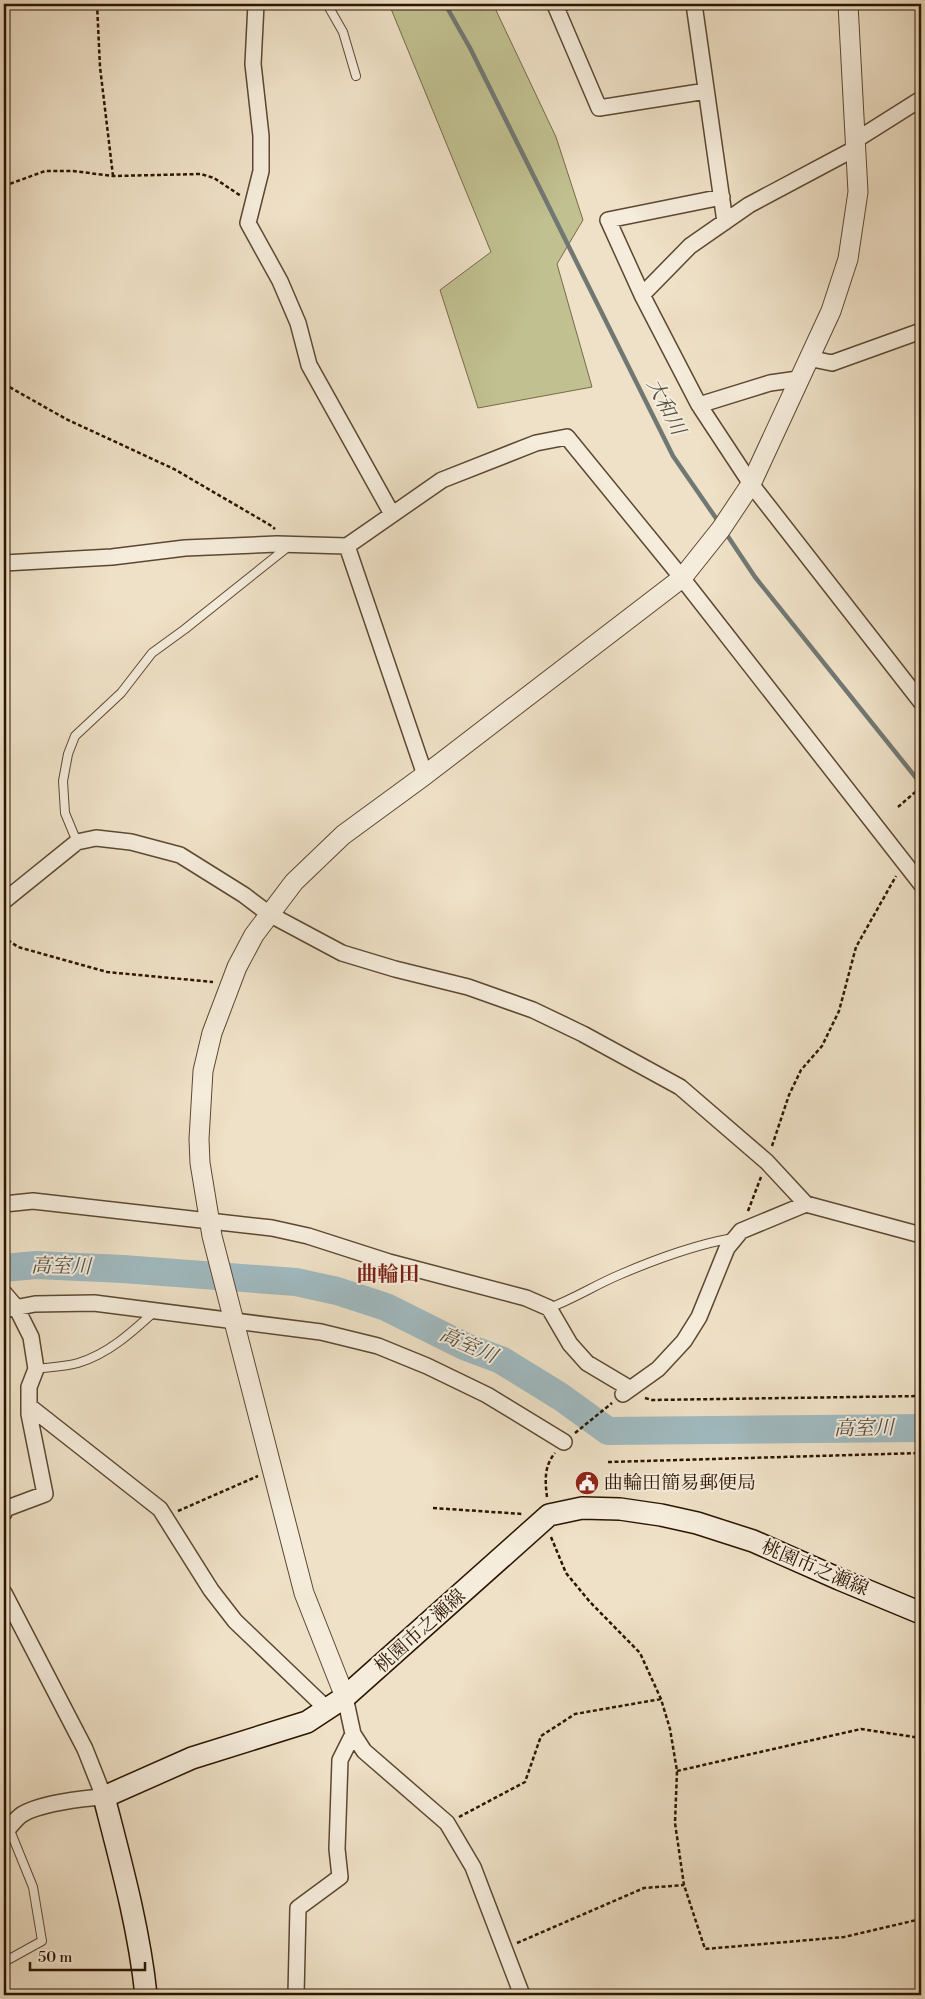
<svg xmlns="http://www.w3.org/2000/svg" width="925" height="1999" font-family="'Libre Bodoni','Noto Serif JP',serif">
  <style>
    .green { fill: #c1c090; stroke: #766a48 }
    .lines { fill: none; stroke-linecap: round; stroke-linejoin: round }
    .stream { stroke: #717873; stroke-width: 4.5 }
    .river { stroke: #a0bac0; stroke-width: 28 }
    .service-casing { stroke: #5c4832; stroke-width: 10 }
    .minor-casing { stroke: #5c4832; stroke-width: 18 }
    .tertiary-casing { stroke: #5c4832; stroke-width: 21 }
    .secondary-casing { stroke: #2b1500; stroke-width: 24 }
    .path { stroke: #2b1500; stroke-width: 2.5; stroke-dasharray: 4 2.5; stroke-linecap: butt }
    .service { stroke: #f5ecdb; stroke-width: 8 }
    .minor { stroke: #f5ecdb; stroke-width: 15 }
    .tertiary { stroke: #f5ecdb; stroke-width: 19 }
    .secondary { stroke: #f5ecdb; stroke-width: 21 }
    .labels { text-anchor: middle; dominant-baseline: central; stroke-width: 4; stroke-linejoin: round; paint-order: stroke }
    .poi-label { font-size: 19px; fill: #2b1500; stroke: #f5ecdb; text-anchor: start }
    .street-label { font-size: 19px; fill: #2b1500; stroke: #f5ecdb }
    .water-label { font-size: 20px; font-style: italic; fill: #544f43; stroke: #f5ecdb }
    .quarter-label { font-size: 21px; font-weight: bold; fill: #7a1f14; stroke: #f5ecdb }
  </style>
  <rect width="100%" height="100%" fill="#efe1c7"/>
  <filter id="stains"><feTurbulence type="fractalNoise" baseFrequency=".004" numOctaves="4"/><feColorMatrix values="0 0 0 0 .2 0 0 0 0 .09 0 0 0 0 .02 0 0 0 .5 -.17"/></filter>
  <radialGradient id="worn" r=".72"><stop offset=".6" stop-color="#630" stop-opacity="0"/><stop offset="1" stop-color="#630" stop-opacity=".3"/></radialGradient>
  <path class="green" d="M389,4h104l63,133 27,83 -26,44 35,123 -114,21 -38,-118 51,-38z"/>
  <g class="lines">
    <path class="stream" d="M445,4l25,44 203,408 47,68
      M725,532l30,45 166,207"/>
    <path class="river" d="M4,1268l32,-3 87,4 173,13 41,9 49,16 80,40 35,13 60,37 47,34 313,-3"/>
    <g class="service-casing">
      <path id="service" d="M327,4l16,28 13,44
        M77,842l-12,-29 -2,-32 5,-27 7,-18 46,-43 31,-40 33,-24 104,-83
        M549,1308c25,-9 46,-23 70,-33 37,-16 75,-30 114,-37
        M36,1369c13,-2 28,-2 42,-6 30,-9 53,-30 76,-51
        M4,1962l38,-21 -9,-54 -24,-59"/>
    </g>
    <g class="minor-casing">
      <path id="minor" d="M256,4l-3,60 8,72v35l-13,52 32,58 18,42 11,42 83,149
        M562,4l-7,1 44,103 107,-17
        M694,4l31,218
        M856,140l65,-41
        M722,197l-114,23 34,75 57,110 52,79 170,218
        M642,295l48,-49 59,-41 107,-57
        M808,358l24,5 89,-32
        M699,405l71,-22 28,-4
        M347,546l78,229
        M4,563l108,-6 73,-9 92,-4 70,2 95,-66 94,-37 31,-6 115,141 239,306
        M4,901l73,-59 19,-4 35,4 49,13 64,40 25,19 73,39 53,16 73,18 65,23 50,24 97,53 87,75 39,42
        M4,1204l29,-3 239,27 36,8 81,26 137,36 23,10 21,36 17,19 42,25
        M4,1293l12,14 15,30 5,32 -7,18v27l16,80 -40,15 -1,4
        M4,1310l31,-6 59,-1 227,29 57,14 49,20 60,29 77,47
        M623,1394l35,-25 26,-28 15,-24 28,-69 14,-17 65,-27 115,31
        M29,1406l131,103 51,81 24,31 93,89
        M4,1593l81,156 19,48c-20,1 -69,7 -84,19 -6,5 -11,12 -16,18
        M345,1697l8,37 11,17 83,72 26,44 49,128
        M296,1995l2,-87 42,-31 -3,-28 3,-89 13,-26"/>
    </g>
    <g class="tertiary-casing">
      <path id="tertiary" d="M345,1697l-41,-104 -92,-357 -12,-73 -1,-24 4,-68 9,-38 25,-66 17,-32 40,-53 49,-47 82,-60 257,-197 39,-49 30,-45 80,-173 17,-52 10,-67 -10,-188"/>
    </g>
    <g class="secondary-casing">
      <path id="secondary" d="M146,1995c-7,-67 -25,-132 -42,-198l88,-39 115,-36 38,-25 204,-182 33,-7 38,1 41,6 36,8 56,18 86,38 82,34"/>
    </g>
    <path class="path" d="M97,4l3,63 13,109
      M4,186l41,-15h28l40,5 88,-2 13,4 27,18
      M4,384l62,35 108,50 96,56 5,4
      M898,807l23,-20
      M4,935l1,3 13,9 89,25 106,10
      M772,1146l17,-51 12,-25 21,-24 17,-35 17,-64 40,-71
      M748,1211l13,-34
      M645,1398l7,2 269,-4
      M575,1433l37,-30
      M608,1462l313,-9
      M547,1497c-2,-16 -3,-31 8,-44
      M433,1508l90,6
      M178,1511l80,-35
      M551,1537l15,36 24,29 50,51 21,46 9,30 7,42 -2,52 9,62 21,64 139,-12 77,-18
      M677,1771l184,-42 60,9
      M459,1817l66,-35 16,-46 34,-22 86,-15
      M517,1943l127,-55 40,-3"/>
    <use href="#service" class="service"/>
    <use href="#minor" class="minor"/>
    <use href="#tertiary" class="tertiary"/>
    <use href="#secondary" class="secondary"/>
  </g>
  <defs>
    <g id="civic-disc" transform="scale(1.25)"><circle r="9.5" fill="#8f2418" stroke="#f5ecdb"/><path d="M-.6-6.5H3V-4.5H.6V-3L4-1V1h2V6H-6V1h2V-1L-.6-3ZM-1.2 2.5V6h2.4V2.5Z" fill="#fff"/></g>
  </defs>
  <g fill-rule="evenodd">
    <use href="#civic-disc" x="587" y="1483"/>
  </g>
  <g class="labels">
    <g class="poi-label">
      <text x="604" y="1483">曲輪田簡易郵便局</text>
    </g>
    <g class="street-label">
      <text transform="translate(815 1568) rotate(23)">桃園市之瀬線</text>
      <text transform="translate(420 1631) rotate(-42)">桃園市之瀬線</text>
    </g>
    <g class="water-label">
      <text transform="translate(665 407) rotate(63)">大和川</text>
      <text transform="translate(61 1267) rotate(1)">高室川</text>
      <text transform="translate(468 1346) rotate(24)">高室川</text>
      <text transform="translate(864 1429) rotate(-1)">高室川</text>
    </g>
    <g class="quarter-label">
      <text x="388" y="1275">曲輪田</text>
    </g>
  </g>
  <rect width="925" height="1999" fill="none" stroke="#efe1c7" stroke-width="20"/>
  <rect x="5" y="5" width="915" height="1989" fill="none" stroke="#2b1500" stroke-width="2.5"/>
  <rect x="10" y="10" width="905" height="1979" fill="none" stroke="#2b1500"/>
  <path d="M30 1962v8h115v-8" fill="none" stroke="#2b1500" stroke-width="2.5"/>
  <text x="38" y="1962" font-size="15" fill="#2b1500" stroke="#f5ecdb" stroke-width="4" paint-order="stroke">50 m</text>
  <rect width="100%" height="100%" filter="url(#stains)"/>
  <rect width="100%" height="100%" fill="url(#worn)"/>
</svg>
